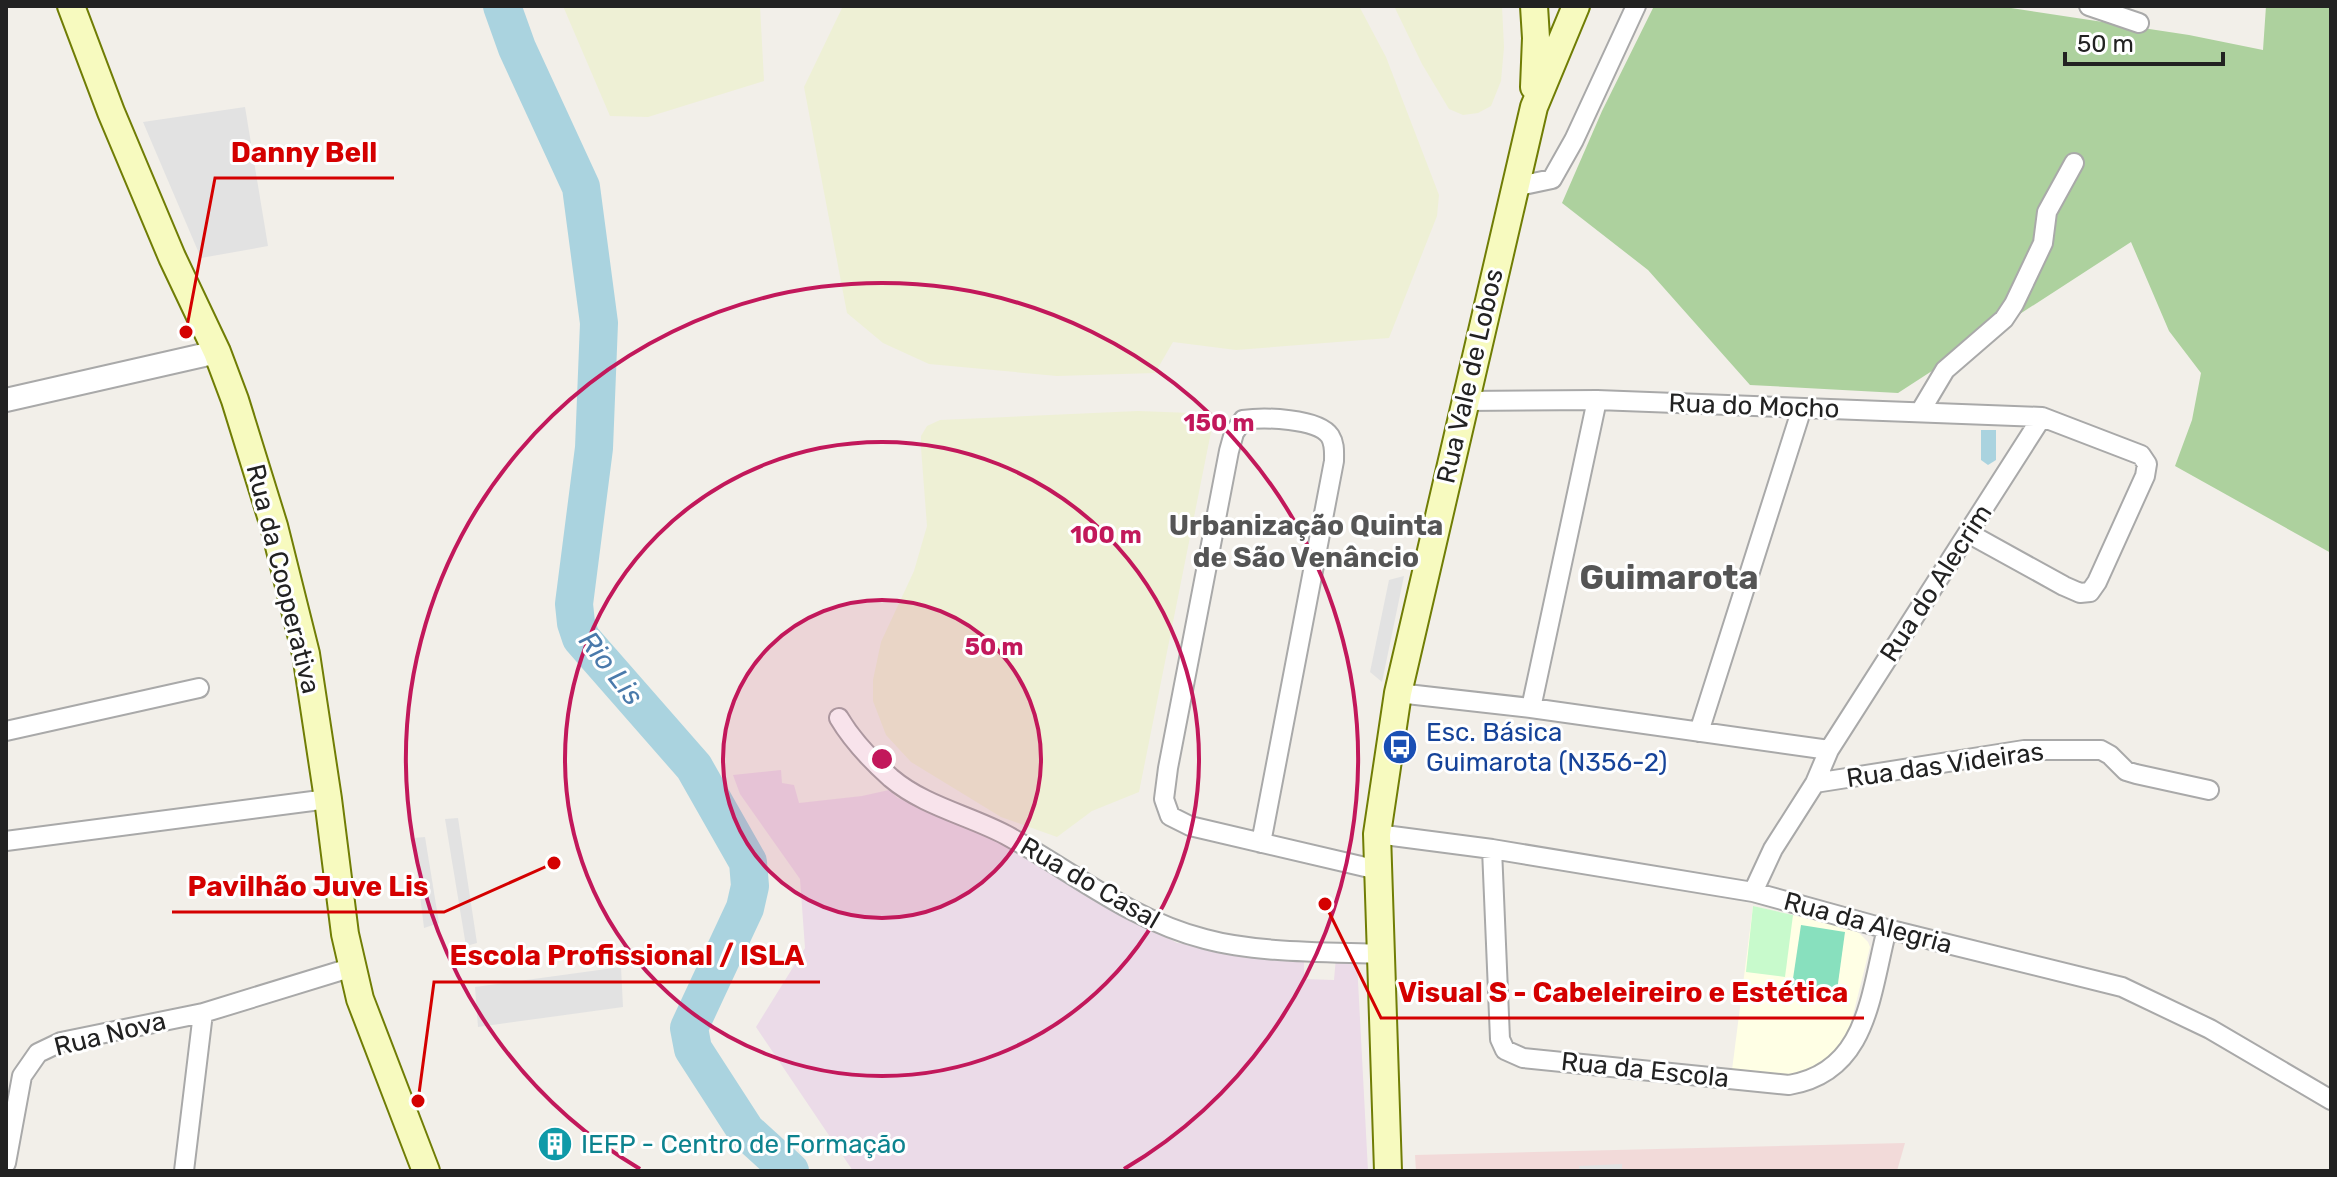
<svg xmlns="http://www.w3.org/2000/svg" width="2337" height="1177" font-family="Rubik,sans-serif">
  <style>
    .commercial { fill: #f2dad9 }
    .industrial { fill: #ebdbe8 }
    .education { fill: #ffffe5 }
    .farmland { fill: #eef0d5 }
    .forest { fill: #add19e }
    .park { fill: #c8facc }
    .pitch { fill: #88e0be }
    .parking { fill: #e2e2e2 }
    .water { fill: #aad3df }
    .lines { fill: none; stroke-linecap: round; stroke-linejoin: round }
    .river { stroke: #aad3df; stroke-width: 38 }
    .minor-casing { stroke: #a9a9a9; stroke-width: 22 }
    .tertiary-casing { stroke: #a9a9a9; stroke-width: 26 }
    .secondary-casing { stroke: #707d05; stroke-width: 30 }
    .minor { stroke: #fff; stroke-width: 18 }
    .tertiary { stroke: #fff; stroke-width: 22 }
    .secondary { stroke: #f7fabf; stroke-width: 26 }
    .ring { fill: none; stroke: #c2185b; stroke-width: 4 }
    .labels { text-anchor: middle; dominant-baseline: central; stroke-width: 6; stroke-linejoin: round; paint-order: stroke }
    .street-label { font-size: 26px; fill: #222; stroke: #fff }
    .transit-label { font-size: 26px; fill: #164399; stroke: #fff; text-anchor: start }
    .culture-label { font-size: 26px; fill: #0d838f; stroke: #fff; text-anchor: start }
    .neighbourhood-label { font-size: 28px; font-weight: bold; fill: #555; stroke: #fff }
    .water-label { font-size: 28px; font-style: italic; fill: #4a7aab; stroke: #fff }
    .district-label { font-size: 34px; font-weight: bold; fill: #555; stroke: #fff }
    .centre { fill: #c2185b; stroke: #fff; stroke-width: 4 }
    .ring-label { font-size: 24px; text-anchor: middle; font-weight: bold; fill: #c2185b; stroke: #fff; stroke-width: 6; stroke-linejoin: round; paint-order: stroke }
    .leader { fill: none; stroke: #d40000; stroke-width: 3 }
    .callout-dot { fill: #d40000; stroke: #fff; stroke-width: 3 }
    .callout-label { font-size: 28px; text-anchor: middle; font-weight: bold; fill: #d40000; stroke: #fff; stroke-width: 6; stroke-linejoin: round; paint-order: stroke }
  </style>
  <rect width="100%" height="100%" fill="#f2efe9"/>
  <path class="commercial" d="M1905,1143l-8,28h-481l-1,-16z"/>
  <path class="industrial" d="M781,770l1,13 12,2 5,18 63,-7 27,-6 9,8 77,29 63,39 139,77 127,12v24l30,1 2,-23 21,5 11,209h-515l-97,-144 49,-79 -5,-69 -60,-85 -7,-19z"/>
  <path class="education" d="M1753,906l103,24 12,12 2,5 -21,84 -15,23 -31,20 -22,2 -49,-6z"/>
  <path class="farmland" d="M563,6h197l4,75 -116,36 -38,-1z
    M843,6h516l27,51 53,138 -2,21 -48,122 -153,12 -63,-8 -18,31 -98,3 -128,-12 -46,-21 -36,-30 -43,-226z
    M1394,6h108l2,41 -3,34 -10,25 -13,7 -15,2 -14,-6 -27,-45z
    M1138,411l53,2 21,14 -73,365 -47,19 -35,26 -56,-20 -90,-55 -25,-27 -13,-34v-21l8,-38 33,-71 13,-45 -6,-78v-12l6,-10 13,-6z"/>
  <path class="forest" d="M1654,6h344l191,29 74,15 3,-44h65v547l-156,-87 17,-46 9,-47 -32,-42 -38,-89 -233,151 -148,-8 -102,-115 -86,-67 40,-92z"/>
  <path class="park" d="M1753,906l40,9 -8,62 -39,-5z"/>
  <path class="pitch" d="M1801,925l44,7 -9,66 -45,-6z"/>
  <path class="parking" d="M245,107l23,139 -67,12 -58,-136z
    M1404,576l-22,106 -12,-10 19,-92z
    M458,818l19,125 -11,3 -21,-127z
    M425,837l14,86 -15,5 -11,-90z
    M621,967l2,40 -145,20 -3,-40z
    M1622,1164v7h-43v-5z"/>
  <path class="water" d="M1981,430h15v30l-8,5 -7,-5z"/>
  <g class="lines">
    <path class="river" d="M502,6l15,42 64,139 18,136 -5,125 -20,156 2,19 5,15 113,129 54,95 2,24 -5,22 -56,120 4,21 53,82 44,40"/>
    <g class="minor-casing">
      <path id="minor" d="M2089,6l50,17
        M1514,187l38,-8 22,-39 62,-134
        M1464,401l133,-1 445,17 99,38 6,9 -2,12 -48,106 -7,10 -10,1 -16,-7 -96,-53
        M1920,412l25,-42 59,-51 10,-15 29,-61 4,-31 27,-49
        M1398,693l133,15 298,42
        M1531,708l66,-308
        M839,718c13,22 33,43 52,60 33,28 77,37 115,57 66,36 124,85 199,104 51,14 122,13 176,15
        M6,731l193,-43
        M1699,732l103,-324
        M1815,783l209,-33h77l9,5 16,16 10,3 73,16
        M1377,834l115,15 261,43 134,37 235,58 88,42 121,71
        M6,841l322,-42
        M1261,843l73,-382c0,-9 1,-17 -4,-25 -12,-18 -67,-19 -87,-16l-9,13 -5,18 -61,317 -4,31 6,17 20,10 188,44
        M1492,849l8,190 5,11 18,8 266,27c79,-13 81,-91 98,-156
        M1753,892l20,-43 42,-66 14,-33 213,-333
        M6,1163l16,-87 16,-23 23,-11 142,-29
        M184,1171l19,-158 150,-46"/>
    </g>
    <g class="tertiary-casing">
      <path id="tertiary" d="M6,400l211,-48"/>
    </g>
    <g class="secondary-casing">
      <path id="secondary" d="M71,6l40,106 61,145 45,95 18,48 39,126 32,128 22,145 17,135 15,65 66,172
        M1534,6l2,32 -2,49
        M1388,1171l-11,-337 21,-141 136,-586 42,-101"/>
    </g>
    <use href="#minor" class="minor"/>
    <use href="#tertiary" class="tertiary"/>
    <use href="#secondary" class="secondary"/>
  </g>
  <circle cx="882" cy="759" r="159" fill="#c2185b" fill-opacity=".12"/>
  <g class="ring">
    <circle cx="882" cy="759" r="159"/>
    <circle cx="882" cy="759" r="317"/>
    <path d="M640 1169A476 476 0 1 1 1124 1169"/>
  </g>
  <defs>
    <g id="bus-disc" transform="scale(1.8)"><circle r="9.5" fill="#1a4fb4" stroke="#fff"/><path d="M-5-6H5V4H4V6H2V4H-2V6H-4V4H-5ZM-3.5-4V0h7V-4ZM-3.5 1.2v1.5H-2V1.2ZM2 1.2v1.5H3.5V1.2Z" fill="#fff"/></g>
    <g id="building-disc" transform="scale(1.8)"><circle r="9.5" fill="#0f9aa8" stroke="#fff"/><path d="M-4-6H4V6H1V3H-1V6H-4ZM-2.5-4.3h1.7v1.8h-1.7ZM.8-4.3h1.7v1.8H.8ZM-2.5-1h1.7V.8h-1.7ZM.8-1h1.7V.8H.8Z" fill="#fff"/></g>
  </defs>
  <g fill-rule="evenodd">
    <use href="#bus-disc" x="1400" y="747"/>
    <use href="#building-disc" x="555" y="1144"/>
  </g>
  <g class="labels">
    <g class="street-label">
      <text transform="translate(1470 376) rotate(-77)">Rua Vale de Lobos</text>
      <text transform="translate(1754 406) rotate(2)">Rua do Mocho</text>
      <text transform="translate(283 579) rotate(76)">Rua da Cooperativa</text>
      <text transform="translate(1936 583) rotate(-57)">Rua do Alecrim</text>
      <text transform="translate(1945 765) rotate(-8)">Rua das Videiras</text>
      <text transform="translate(1090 883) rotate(30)">Rua do Casal</text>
      <text transform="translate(1868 923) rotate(15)">Rua da Alegria</text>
      <text transform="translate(110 1034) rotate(-14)">Rua Nova</text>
      <text transform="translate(1645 1070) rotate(6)">Rua da Escola</text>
    </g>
    <g class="transit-label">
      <text x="1426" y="732">Esc. Básica<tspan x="1426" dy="30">Guimarota (N356-2)</tspan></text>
    </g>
    <g class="culture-label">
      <text x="581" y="1144">IEFP - Centro de Formação</text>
    </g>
    <g class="neighbourhood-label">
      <text x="1306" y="525">Urbanização Quinta<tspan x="1306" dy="32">de São Venâncio</tspan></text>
    </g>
    <g class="water-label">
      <text transform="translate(611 668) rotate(52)">Rio Lis</text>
    </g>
    <g class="district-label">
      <text x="1669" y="577">Guimarota</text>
    </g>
  </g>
  <circle cx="882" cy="759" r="12" class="centre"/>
  <g class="ring-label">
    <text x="1219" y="431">150 m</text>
    <text x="1106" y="543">100 m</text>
    <text x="994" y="655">50 m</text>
  </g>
  <path class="leader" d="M186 332L215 178H394M554 863L444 912H172M418 1101L434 982H820M1325 904L1381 1018H1864"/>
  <g class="callout-dot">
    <circle cx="186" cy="332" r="8"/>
    <circle cx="554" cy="863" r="8"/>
    <circle cx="418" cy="1101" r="8"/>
    <circle cx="1325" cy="904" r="8"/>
  </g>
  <g class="callout-label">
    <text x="304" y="162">Danny Bell</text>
    <text x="308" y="896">Pavilhão Juve Lis</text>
    <text x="627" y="965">Escola Profissional / ISLA</text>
    <text x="1623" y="1002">Visual S - Cabeleireiro e Estética</text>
  </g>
  <rect width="2337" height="1177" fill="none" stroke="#222222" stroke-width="16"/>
  <path d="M2065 52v12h158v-12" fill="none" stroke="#222222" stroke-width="4"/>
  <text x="2077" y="52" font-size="24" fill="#222222" stroke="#ffffff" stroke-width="6" paint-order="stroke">50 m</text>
</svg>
